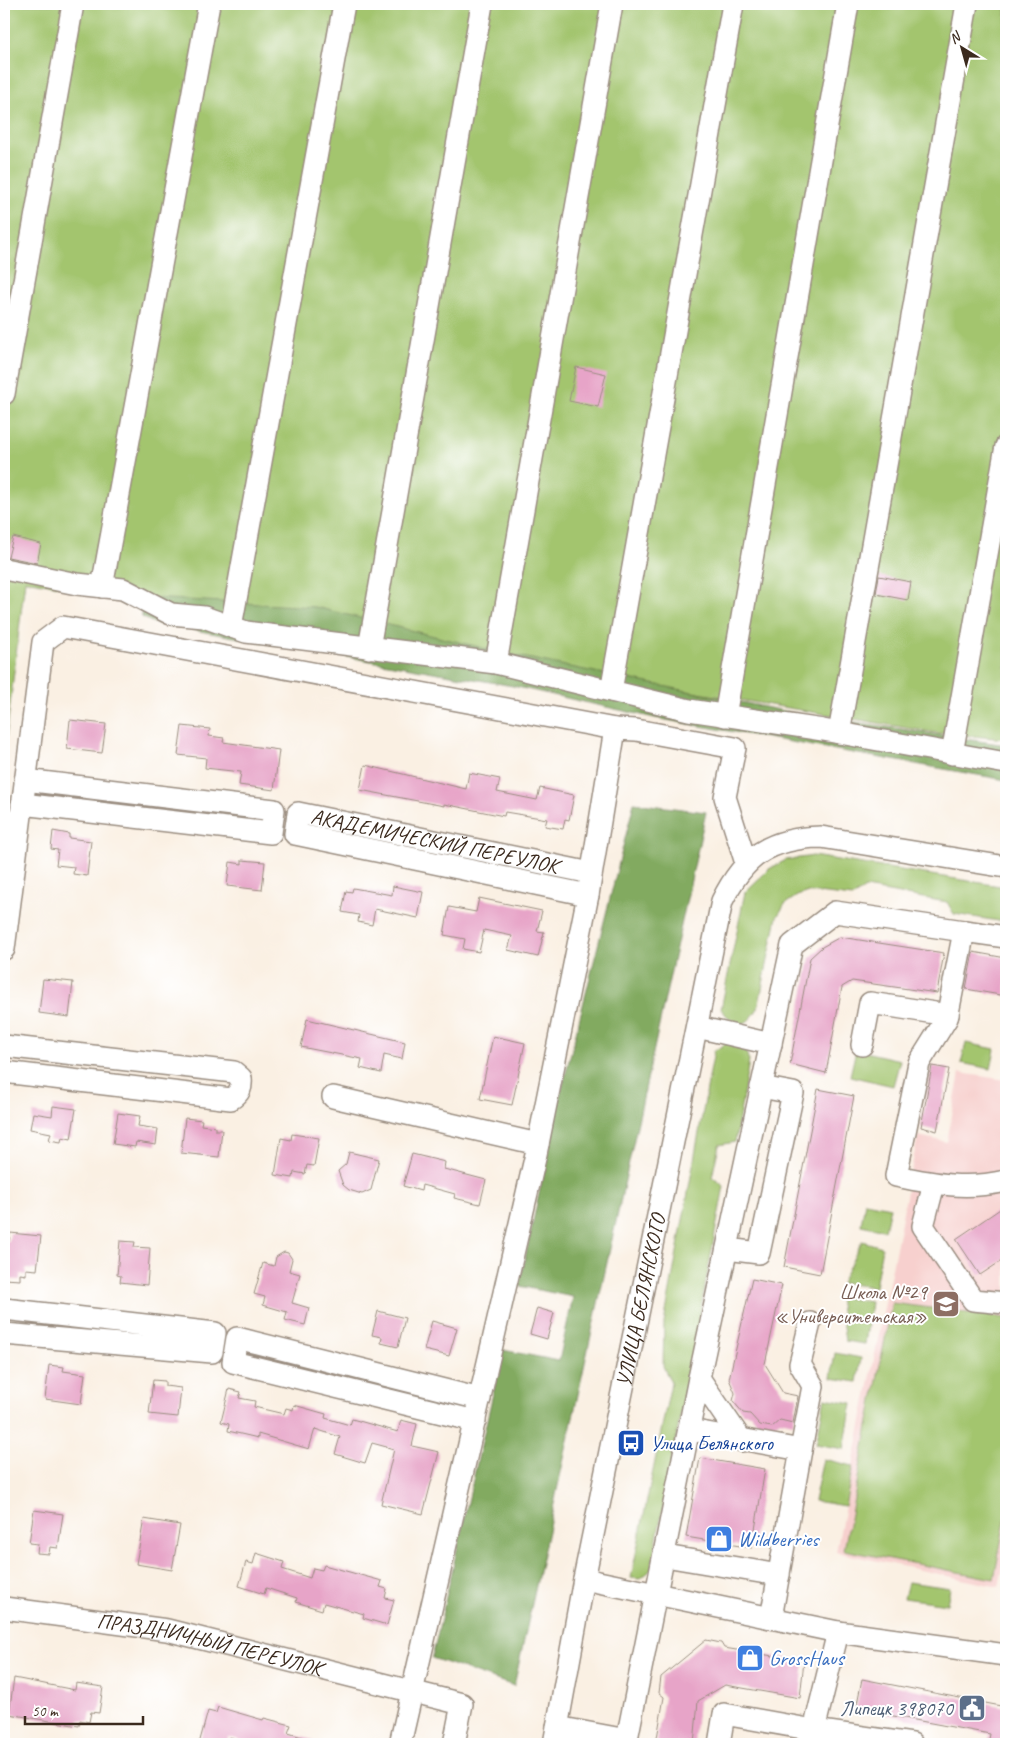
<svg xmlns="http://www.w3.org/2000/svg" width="1010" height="1748" font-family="Caveat,sans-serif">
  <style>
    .built { fill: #f7d0ce }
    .green { fill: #a3c56e; stroke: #6f7846 }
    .forest { fill: #82aa61; stroke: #5e6a40 }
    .building { fill: #e7a4c8 }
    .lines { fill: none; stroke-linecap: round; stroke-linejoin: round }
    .minor-casing { stroke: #9a8d80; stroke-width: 24 }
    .minor { stroke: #fff; stroke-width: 21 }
    .labels { text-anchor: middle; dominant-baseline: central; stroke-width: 4; stroke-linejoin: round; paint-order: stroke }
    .street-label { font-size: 21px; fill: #3b2a1e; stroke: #fff }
    .education-label { font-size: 21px; fill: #785e54; stroke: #fff; text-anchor: end }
    .transit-label { font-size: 21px; fill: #164399; stroke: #fff; text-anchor: start }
    .shop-label { font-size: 21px; fill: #366cbe; stroke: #fff; text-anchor: start }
    .service-label { font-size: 21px; fill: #4e5e75; stroke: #fff; text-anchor: end }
  </style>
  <rect width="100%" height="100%" fill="#fff"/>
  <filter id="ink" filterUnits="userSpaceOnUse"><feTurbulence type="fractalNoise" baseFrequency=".02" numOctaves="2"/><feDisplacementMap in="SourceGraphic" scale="10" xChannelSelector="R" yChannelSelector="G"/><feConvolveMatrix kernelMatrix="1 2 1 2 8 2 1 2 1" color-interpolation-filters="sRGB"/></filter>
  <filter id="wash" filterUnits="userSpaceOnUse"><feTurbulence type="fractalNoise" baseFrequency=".0096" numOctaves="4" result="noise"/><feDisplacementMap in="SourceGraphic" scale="20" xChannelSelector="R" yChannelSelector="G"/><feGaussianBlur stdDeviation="1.12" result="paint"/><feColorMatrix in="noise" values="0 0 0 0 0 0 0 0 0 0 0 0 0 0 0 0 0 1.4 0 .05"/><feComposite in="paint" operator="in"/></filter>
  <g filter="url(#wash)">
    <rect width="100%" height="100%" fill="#faf0e3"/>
    <path class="built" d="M960,1073l46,7v470l-7,37 -163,-35 82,-416 29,6z"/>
    <path class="green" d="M4,4h1002v735l-69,-6 -912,-153 -21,175z
      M813,856l193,31v28l-7,6 -45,-7 -7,-12 -82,-14 -12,9 -45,-5 -11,4 -12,8 -8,13 -19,91c-12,21 -22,20 -37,1l24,-117 24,-23 17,-9z
      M728,1042l18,10 3,9 -14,81 -16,3 -7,32 12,9 -73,384 -11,9 -9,-1 40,-195 -8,-17 1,-43 50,-272z
      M966,1043l29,6 -4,20 -30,-6z
      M856,1050l44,10 -7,26 -43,-10z
      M865,1202l25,5 -5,23 -24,-5z
      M862,1241l20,6 -7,40 -34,-4z
      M839,1297l32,5 -6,42 -20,-3z
      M892,1303l114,15v197l-12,64 -150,-29z
      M835,1353l26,5 -4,24 -26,-4z
      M825,1398l27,5 -8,46 -28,-5z
      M823,1459l30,7 -8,40 -31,-5z
      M908,1582l42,6 -3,16 -43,-6z"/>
    <path class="forest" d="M150,598l165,9 197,48 282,58 212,32v35l-351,-62 -142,-32 -359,-63 -12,-6 -1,-11z
      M634,803l72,9 -192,874 -82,-28 71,-308 56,11 14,-64 -54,-11 42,-194z"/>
    <g id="blocks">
      <path class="building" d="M576,367l30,7 -8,33 -29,-6z
        M13,537l28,7 -4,19 -29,-6z
        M879,576l32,6 -3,18 -32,-6z
        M70,720l36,4 -4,29 -35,-4z
        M182,726l28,3 -1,7 15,2 -1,4 56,8 -5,40 -35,-5 2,-13 -36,-4 1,-10 -28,-3z
        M365,765l101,24 3,-16 31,6 -3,13 40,8 3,-12 34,7 -5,25 -4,-1 -2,10 -18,-3 2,-7 -42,-7 -1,4 -60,-12v2l-84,-16z
        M53,831l16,3v4l22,3 -4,35 -14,-2 1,-7 -18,-2 2,-15 -7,-1z
        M242,860l23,2 -3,28 -35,-4 3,-24 12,2z
        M393,886l30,6 -5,26 -43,-9 -3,16 -14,-3 1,-7 -17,-3 4,-21 6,1 1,-4 39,7z
        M479,898l63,13 -5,20 7,1 -6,25 -30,-7 4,-14 -28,-6 -5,22 -16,-3 2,-10 -21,-4 5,-28 27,5z
        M840,937l104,16 -7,40 -85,-12 -10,6 -16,86 -36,-9 20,-106 12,-11z
        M973,952l33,6v38l-40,-7z
        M43,979l30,3 -4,35 -30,-4z
        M307,1019l98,23 -3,17 -18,-4 -3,18 -21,-5 2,-9 -61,-12z
        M493,1036l32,7 -13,62 -32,-6z
        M932,1066l17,3 -12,62 -16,-4z
        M818,1089l36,7 -34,178 -36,-7z
        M53,1106l23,3 -5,30 -9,-2 -1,5 -12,-2 2,-7 -21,-4 3,-16 19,3z
        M118,1113l22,3 -2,10 20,3 -2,16 -20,-3 -1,5 -22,-3z
        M185,1118l17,2 -1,5 14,2v3h7l-3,27 -38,-4z
        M292,1134l27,4 -5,28 -7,-1 -2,9 -11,-2 -1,6 -18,-3 6,-37 10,2z
        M349,1152l30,7 -8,31 -9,4 -13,-4 -6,-5 -5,-14 8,-7z
        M412,1154l33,8 -1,7 42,11 -6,24 -26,-6 1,-4 -33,-9 -1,6 -18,-5z
        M1006,1205v53l-26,17 -24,-36z
        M10,1233l31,3 -4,34 -11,-1v6l-6,-1v6l-16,-1v-38h5z
        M120,1241l15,1 -1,5 16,1 -3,37 -27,-3 1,-6 -4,-1z
        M284,1252l4,1 4,6 -3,12 11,3 -8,29 17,5 -4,17 -20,-5 2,-8 -24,-7 2,-8 -11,-3 9,-31 11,3 2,-9z
        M752,1279l30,6 -17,79 18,29 15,3 -5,27 -13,-3 -8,7 -12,-2 -10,-11 -7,-1 -10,-12 2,-8 -6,-14z
        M537,1308l17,5 -7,26 -17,-5z
        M378,1311l27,7 -7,29 -17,-4 1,-6 -10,-2z
        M432,1321l25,7 -8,28 -25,-6z
        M49,1365l15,2 -1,4 22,3 -4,30 -36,-5z
        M153,1380l12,1v5l16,2 -3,29 -29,-3z
        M229,1389l12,3 -2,6 16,3 -1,6 30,7 2,-6 7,2 1,-5 32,9 -1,4 25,7 2,-6 46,13 3,-12 16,4 -5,22 27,6 -16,62 -42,-10 13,-55 -22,-6 -7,20 -30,-9 5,-17 -25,-8 -6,20 -51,-15v4l-30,-7 1,-7 -8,-2z
        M700,1458l65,11 -13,79 -66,-11z
        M34,1510l29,4 -5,34 -8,-1 -1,7 -12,-1 1,-9 -9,-1z
        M144,1519l36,6 -8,45 -36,-6z
        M256,1553l28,9 -2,7 28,9 3,-10 9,2 2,-5 58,16 -2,6 7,2 -2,9 9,2 -7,25 -24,-7 1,-4 -40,-11 -2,7 -26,-8 1,-4 -31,-10 -2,6 -25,-8 7,-24 7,2z
        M706,1640l15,3 3,5 80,13 -4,37 -75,-13 -27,16 -4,43h-38l8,-47 -5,-4 2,-16z
        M14,1678l61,12 1,-7 27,4 -4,26 -8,-1 -2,10 -9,-2 -1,6 -70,-12z
        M862,1679l144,28v37h-18l2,-10 -134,-25z
        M218,1707l45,13 1,-2 27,7 -3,8 25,7v4h-59l-25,-7 -2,7h-28l9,-33 8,2z"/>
    </g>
  </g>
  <g filter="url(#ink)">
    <use href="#blocks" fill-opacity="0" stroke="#9a8d80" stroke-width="1"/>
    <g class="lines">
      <g class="minor-casing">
        <g id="minor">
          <path d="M4,394l69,-390"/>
          <path d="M4,569l73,15 46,5 48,25 33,3 42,15 250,31 193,47 134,20 183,33"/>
          <path d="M102,587l107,-583"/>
          <path d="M231,627l113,-623"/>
          <path d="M369,648l113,-644"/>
          <path d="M496,663l116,-659"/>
          <path d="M611,691l122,-687"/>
          <path d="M725,716l123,-712"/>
          <path d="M839,733l128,-729"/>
          <path d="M952,754l54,-308"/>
          <path d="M22,804l249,29 3,-23 -249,-30"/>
          <path id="s1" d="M588,895l-293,-61 3,-21 293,60"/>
          <path d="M1006,937l-42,-6 -17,87 -28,45 -23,113c39,8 70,14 110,5"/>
          <path d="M4,949l39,-307 20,-15 552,102 21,1 99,18 -10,49 21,66"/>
          <path d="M697,1027l74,17"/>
          <path d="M862,1045l8,-42 78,12"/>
          <path d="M4,1046l230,26 7,6c1,10 -1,15 -10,21l-227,-27"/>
          <path d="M333,1097l205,47"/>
          <path d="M934,1184l-11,42 50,74 33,3"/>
          <path d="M727,1249l32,4 34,-160 -32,-6"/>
          <path d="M4,1309l211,24 -3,19 -208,-18"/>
          <path d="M699,1378l43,63"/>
          <path d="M475,1421l-242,-59 4,-24 243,61"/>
          <path d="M690,1430l111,20 12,-64 -13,-22 10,-41"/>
          <path d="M665,1556l114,19"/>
          <path d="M584,1579l254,53 168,23"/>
          <path id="s2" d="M4,1608l163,22 295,74 -8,40"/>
          <path d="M771,1618l30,-168"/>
          <path d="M557,1727l70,13"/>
          <path d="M814,1730l98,14"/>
          <path d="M400,1744l136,-590 52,-259 27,-166"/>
          <path id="s3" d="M554,1744l30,-165 138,-678c22,-45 48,-63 99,-64l185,30"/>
          <path d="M626,1744l73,-366 93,-433 43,-33 129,19"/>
          <path d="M719,1744l5,-30 90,16 24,-98"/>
        </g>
      </g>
      <use href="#minor" class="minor"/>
    </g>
  </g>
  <defs>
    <g id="school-square" transform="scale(1.4375)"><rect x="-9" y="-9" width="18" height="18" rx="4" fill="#8d6e63" stroke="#fff"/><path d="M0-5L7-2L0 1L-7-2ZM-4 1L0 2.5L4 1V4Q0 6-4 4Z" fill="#fff"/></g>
    <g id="bus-square" transform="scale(1.4375)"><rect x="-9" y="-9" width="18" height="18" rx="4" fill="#1a4fb4" stroke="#fff"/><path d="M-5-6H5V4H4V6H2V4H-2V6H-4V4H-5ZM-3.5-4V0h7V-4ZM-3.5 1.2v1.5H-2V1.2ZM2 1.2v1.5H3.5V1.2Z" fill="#fff"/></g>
    <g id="shop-square" transform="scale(1.4375)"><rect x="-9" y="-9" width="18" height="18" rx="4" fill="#3f7fe0" stroke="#fff"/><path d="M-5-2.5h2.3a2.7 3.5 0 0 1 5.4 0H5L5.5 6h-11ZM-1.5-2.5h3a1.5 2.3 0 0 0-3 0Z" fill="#fff"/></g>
    <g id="civic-square" transform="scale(1.4375)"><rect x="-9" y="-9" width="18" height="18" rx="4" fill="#5c6f8a" stroke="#fff"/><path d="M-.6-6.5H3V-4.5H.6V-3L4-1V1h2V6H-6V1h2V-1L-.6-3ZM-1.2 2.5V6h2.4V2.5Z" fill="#fff"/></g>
  </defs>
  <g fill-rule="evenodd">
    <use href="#school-square" x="946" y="1304"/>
    <use href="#bus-square" x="631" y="1443"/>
    <use href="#shop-square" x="719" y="1539"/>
    <use href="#shop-square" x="750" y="1658"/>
    <use href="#civic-square" x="972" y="1708"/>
  </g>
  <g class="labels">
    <g class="street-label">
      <text stroke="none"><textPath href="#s1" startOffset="460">АКАДЕМИЧЕСКИЙ ПЕРЕУЛОК</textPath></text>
      <text stroke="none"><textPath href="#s3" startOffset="452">УЛИЦА БЕЛЯНСКОГО</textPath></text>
      <text stroke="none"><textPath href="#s2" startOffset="209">ПРАЗДНИЧНЫЙ ПЕРЕУЛОК</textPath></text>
    </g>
    <g class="education-label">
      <text x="927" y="1292">Школа №29<tspan x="927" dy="24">«Университетская»</tspan></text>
    </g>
    <g class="transit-label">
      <text x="650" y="1443">Улица Белянского</text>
    </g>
    <g class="shop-label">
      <text x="738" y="1539">Wildberries</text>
      <text x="769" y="1658">GrossHaus</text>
    </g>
    <g class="service-label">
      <text x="953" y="1708">Липецк 398070</text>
    </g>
  </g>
  <rect width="1010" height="1748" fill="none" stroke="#fff" stroke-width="20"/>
  <g transform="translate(962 48) rotate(323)" stroke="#ffffff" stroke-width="4" paint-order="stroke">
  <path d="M0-4L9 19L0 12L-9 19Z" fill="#3b2a1e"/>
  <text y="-8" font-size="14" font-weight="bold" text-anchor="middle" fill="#3b2a1e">N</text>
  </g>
  <path d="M25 1716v8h118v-8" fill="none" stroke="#3b2a1e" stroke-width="2.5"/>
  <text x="32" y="1716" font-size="15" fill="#3b2a1e" stroke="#ffffff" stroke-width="4" paint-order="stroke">50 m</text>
</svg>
